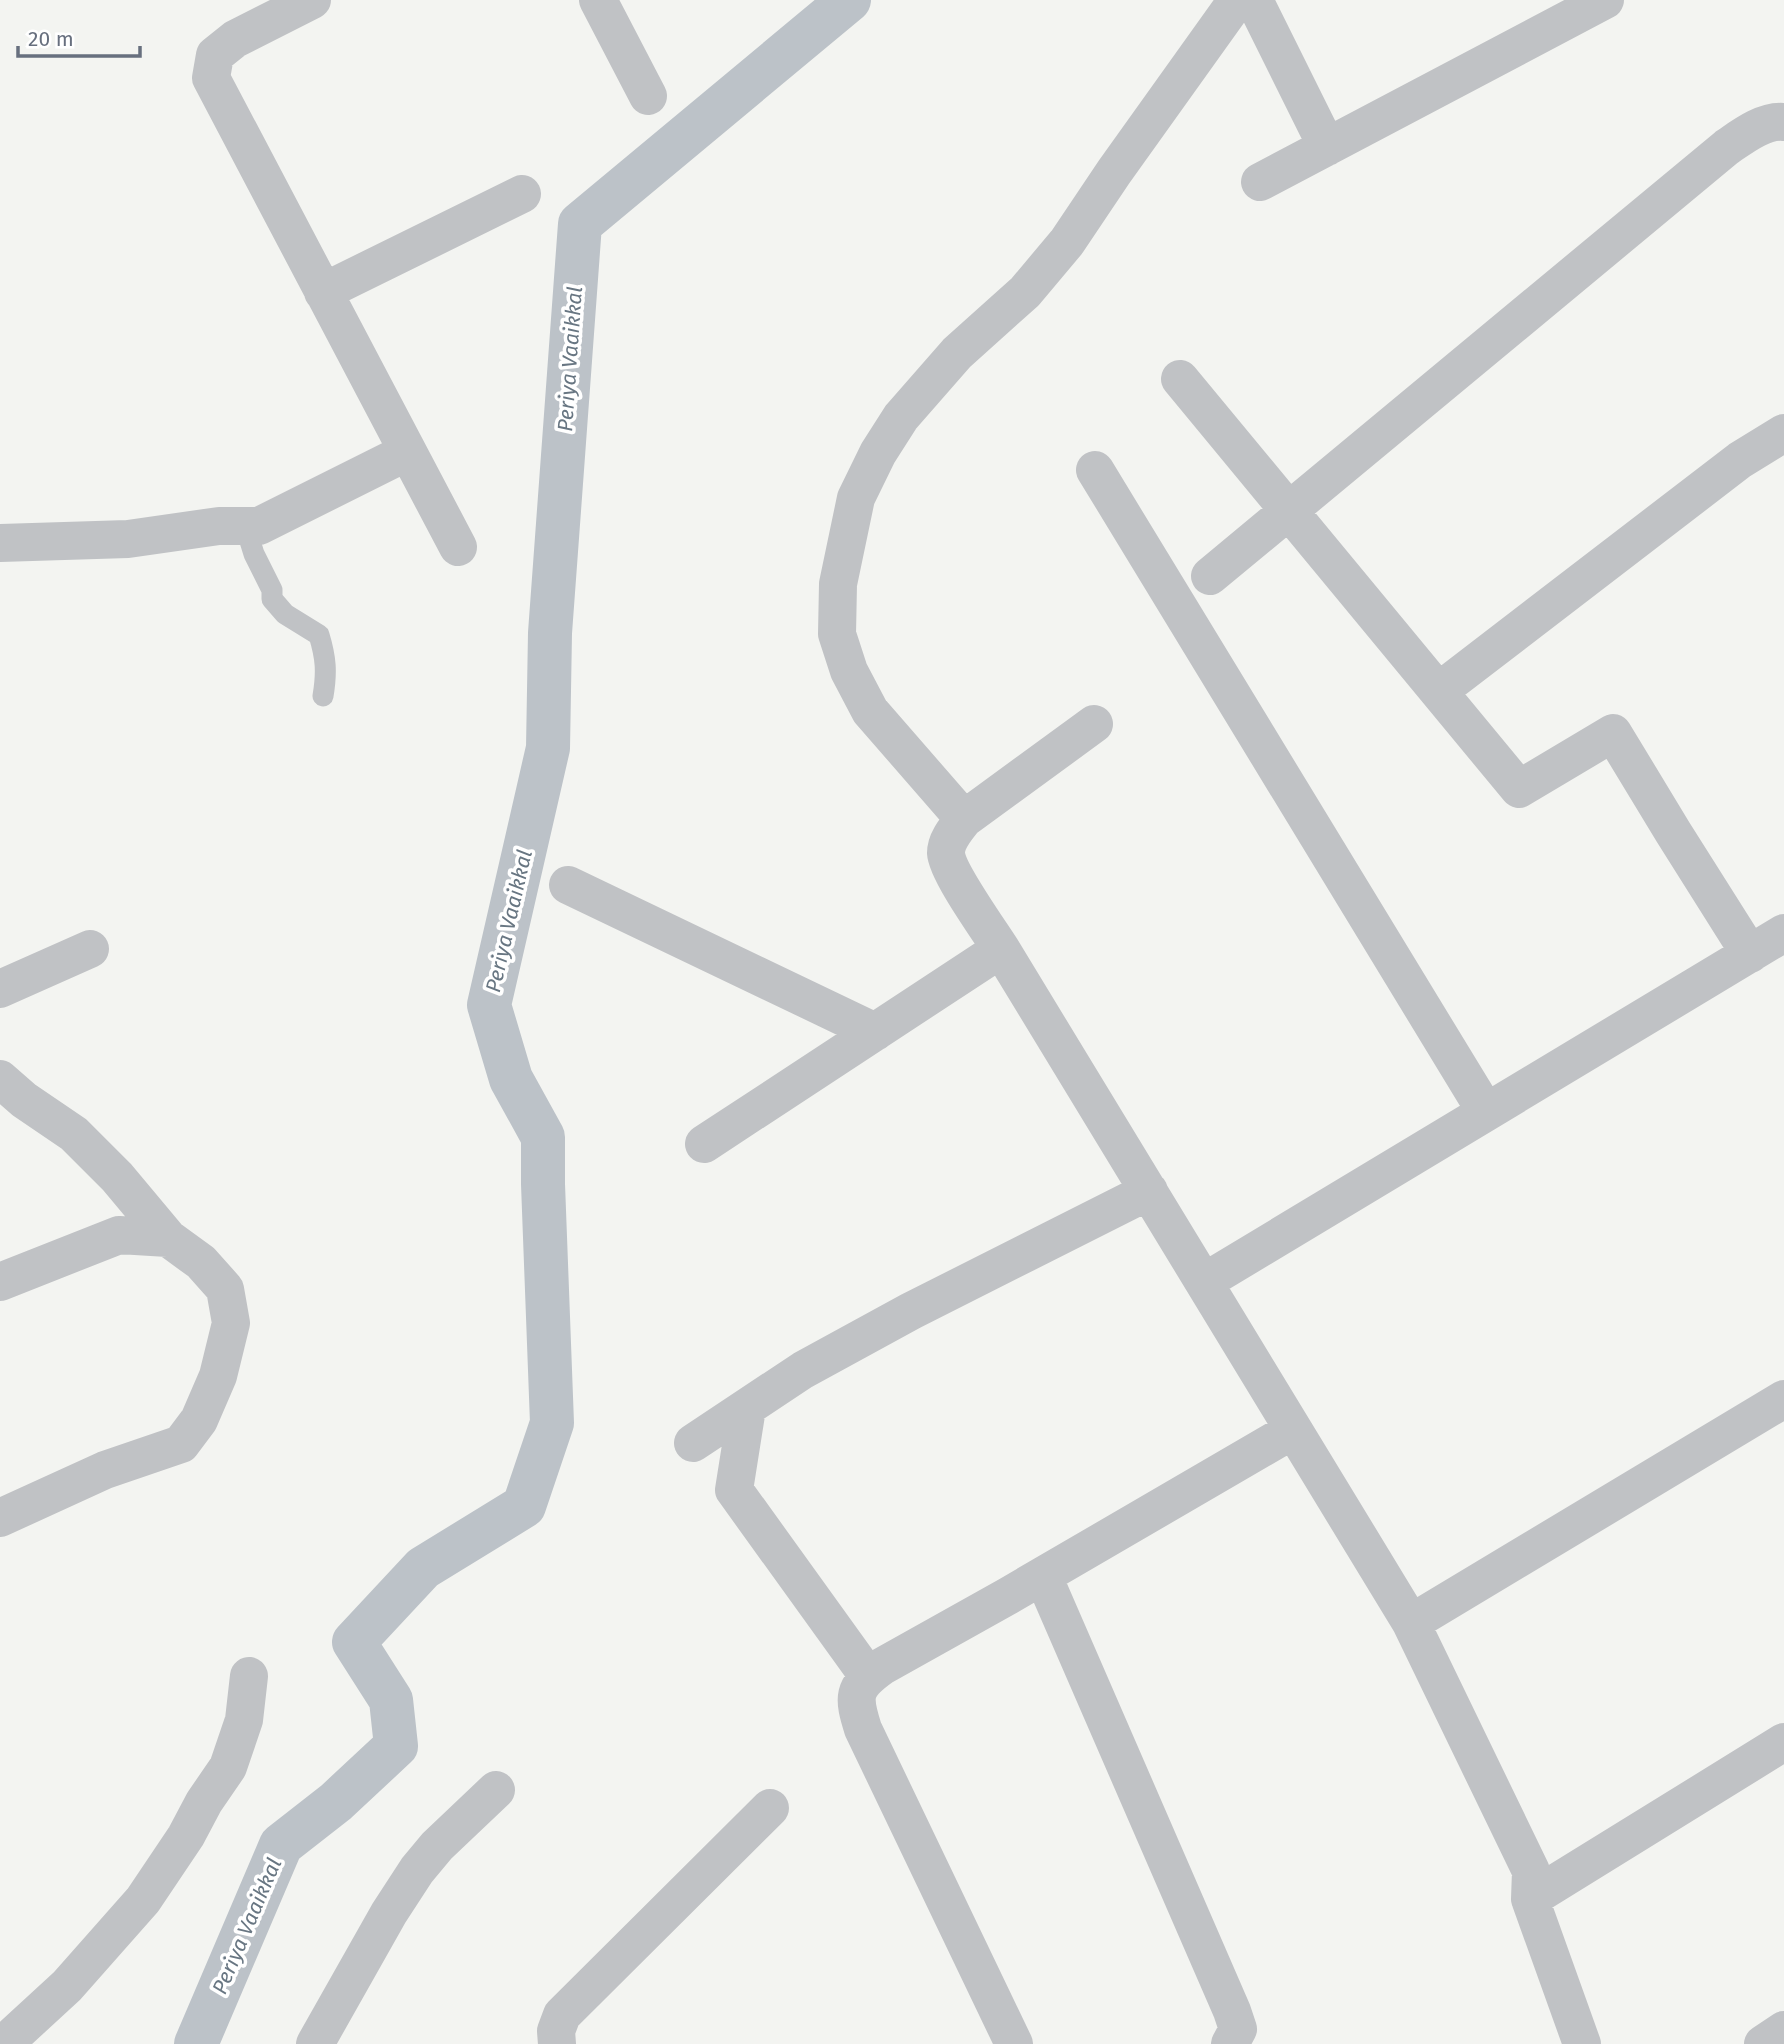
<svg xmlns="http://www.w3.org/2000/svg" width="1784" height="2044" font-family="'Fira Sans',sans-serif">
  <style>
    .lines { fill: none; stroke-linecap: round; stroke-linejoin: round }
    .canal { stroke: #bcc2c8; stroke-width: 44 }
    .lane { stroke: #c0c2c5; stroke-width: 21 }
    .street { stroke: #c0c2c5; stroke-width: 38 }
    .labels { text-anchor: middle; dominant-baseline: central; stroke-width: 7; stroke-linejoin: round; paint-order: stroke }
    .water-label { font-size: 21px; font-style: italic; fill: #687682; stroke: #fff }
  </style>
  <rect width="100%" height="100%" fill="#f3f4f1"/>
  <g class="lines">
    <path class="canal" d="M196,2044l85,-199 55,-43 60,-56 -5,-46 -37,-58 69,-74 101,-62 28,-83 -9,-239v-47l-32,-58 -22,-74 59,-257 2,-115 30,-409 269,-224"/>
    <path class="lane" d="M245,525l9,29 18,36v9l13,15 34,21c7,23 8,37 4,61"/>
    <path class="street" d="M312,0l-77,39 -20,16 -4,23 247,469
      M598,0l50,96
      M1254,0l73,147
      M1260,182l345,-182
      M323,292l199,-98
      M1180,379l339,410 94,-56 60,99 77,122
      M1095,470l391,642
      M0,543l128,-4 91,-13h40l148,-74
      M1210,576l517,-429c16,-11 37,-27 57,-25
      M1439,691l301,-231 44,-27
      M1094,724l-130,95c-8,10 -18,21 -18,34 1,19 43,77 55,96l410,674 120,248 -1,28 52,145
      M964,819l-94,-108 -21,-40 -12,-37 1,-50 18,-86 22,-45 23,-36 56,-64 68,-61 42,-50 47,-70 123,-172
      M568,885l307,147
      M0,989l90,-40
      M0,1079l24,21 50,34 43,43 51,61
      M704,1144l297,-195
      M0,1282l119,-47 49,3 33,24 24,27 6,34 -13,53 -19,44 -18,24 -76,26 -105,48
      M1204,1282l580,-349
      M747,1408l-13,82 134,186
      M693,1443l110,-73 108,-59 238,-120
      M1043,1576l189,435 6,18 -8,15
      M1411,1623l373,-224
      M1530,1899l254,-157
      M4,2044l63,-58 76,-86 43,-64 18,-34 24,-35 16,-47 5,-44
      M315,2044l74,-131 28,-43 20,-24 59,-56
      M557,2044l-1,-13 6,-16 208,-207
      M1014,2044l-151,-315c-10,-32 -11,-41 18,-62l127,-71 285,-166
      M1763,2044l21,-14"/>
  </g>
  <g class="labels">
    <g class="water-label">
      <text transform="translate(570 359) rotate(-86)">Periya Vaaikkal</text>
      <text transform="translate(509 921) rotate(-77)">Periya Vaaikkal</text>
      <text transform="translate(247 1926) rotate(-67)">Periya Vaaikkal</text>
    </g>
  </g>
  <path d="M18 46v10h122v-10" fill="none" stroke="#676f7e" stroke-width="3.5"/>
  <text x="28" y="46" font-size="21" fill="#676f7e" stroke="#ffffff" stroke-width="5" paint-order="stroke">20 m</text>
</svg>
